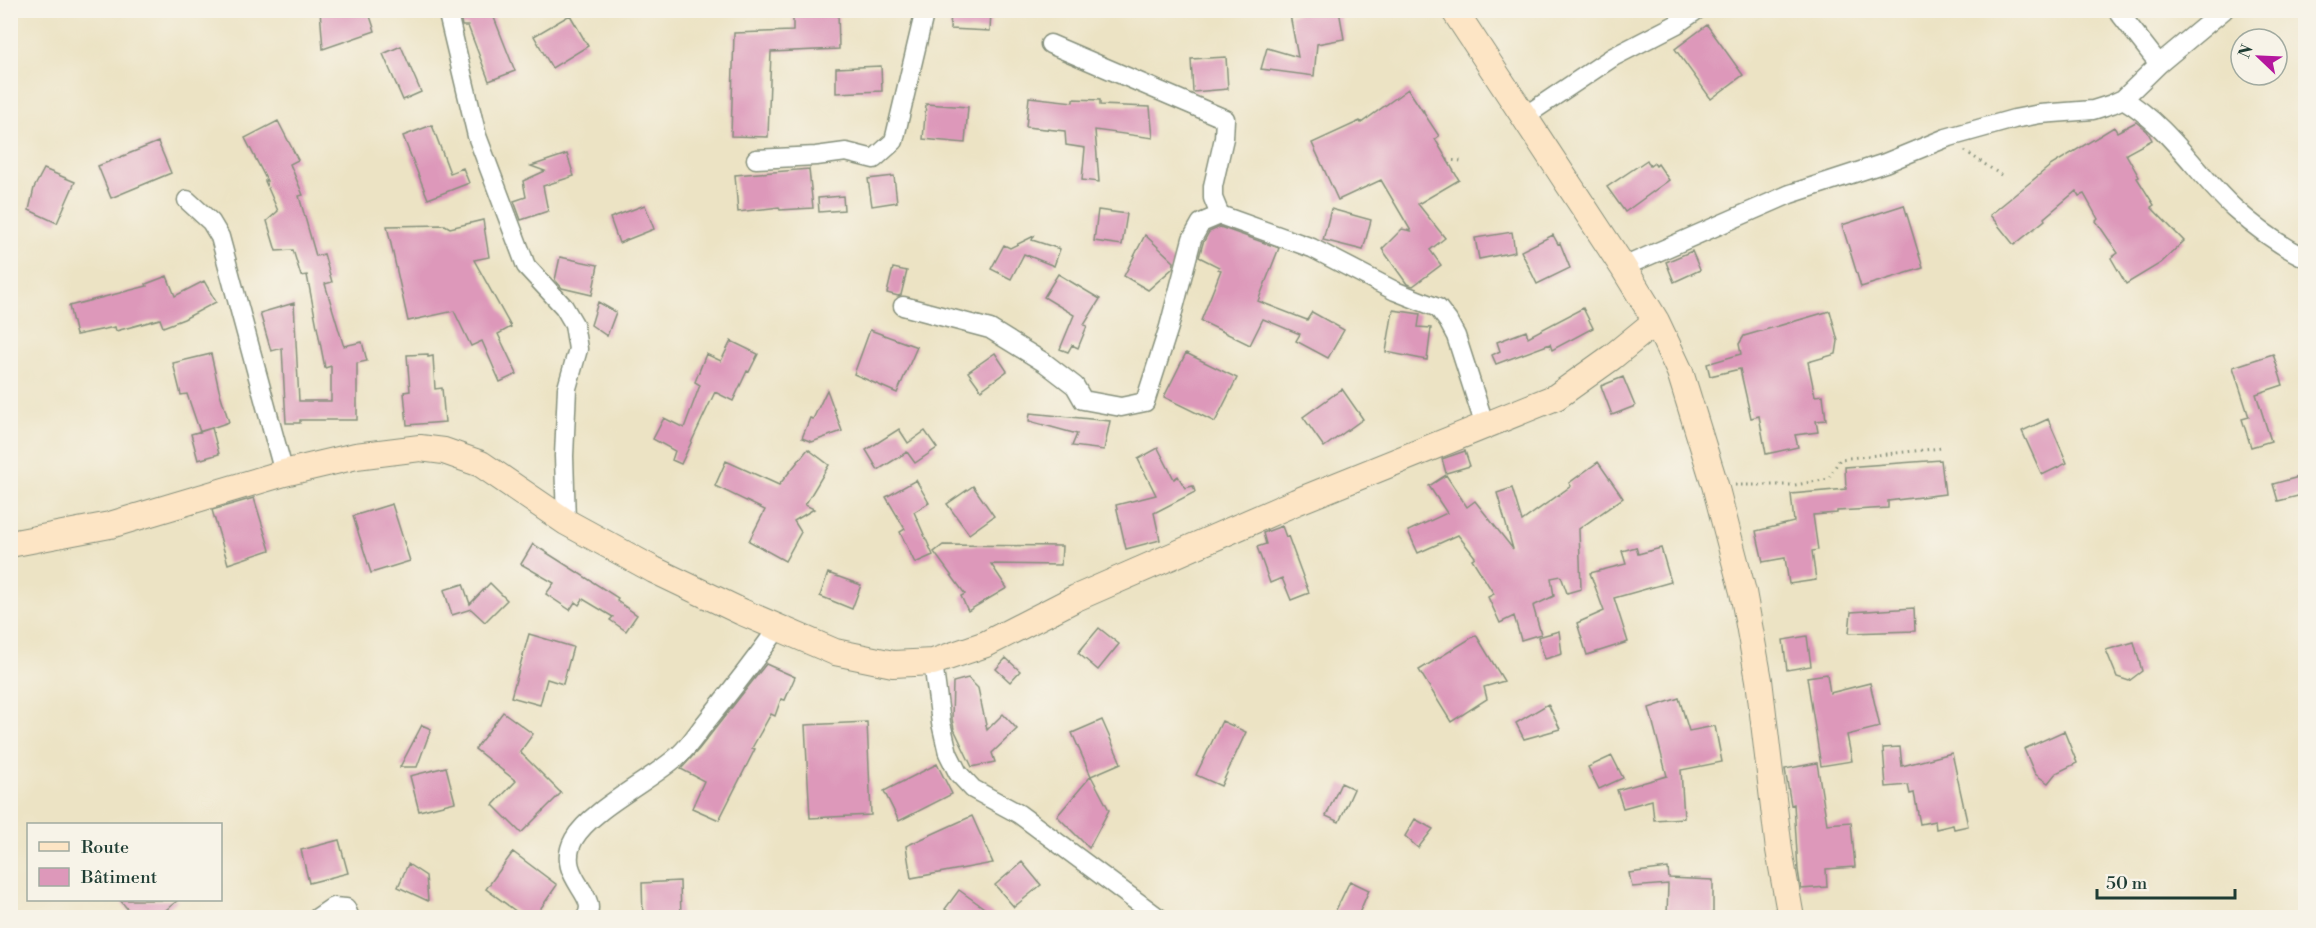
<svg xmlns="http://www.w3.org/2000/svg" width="2316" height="928" font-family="'Libre Bodoni',serif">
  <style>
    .building { fill: #dd98ba }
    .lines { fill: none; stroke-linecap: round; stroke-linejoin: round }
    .street-casing { stroke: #86907c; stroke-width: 21 }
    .secondary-casing { stroke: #86907c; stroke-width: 28 }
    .path { stroke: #86907c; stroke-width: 3; stroke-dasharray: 1.5 4.5; stroke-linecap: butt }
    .street { stroke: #fff; stroke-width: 18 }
    .secondary { stroke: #fde5c5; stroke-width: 26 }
  </style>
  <rect width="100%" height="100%" fill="#f7f3e8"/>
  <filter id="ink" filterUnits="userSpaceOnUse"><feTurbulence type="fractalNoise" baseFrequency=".0167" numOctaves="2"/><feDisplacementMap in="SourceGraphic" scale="12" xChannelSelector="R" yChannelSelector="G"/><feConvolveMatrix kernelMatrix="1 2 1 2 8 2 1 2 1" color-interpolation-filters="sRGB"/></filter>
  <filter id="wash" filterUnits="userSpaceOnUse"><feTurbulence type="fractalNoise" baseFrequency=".008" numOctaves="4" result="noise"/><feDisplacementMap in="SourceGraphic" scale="24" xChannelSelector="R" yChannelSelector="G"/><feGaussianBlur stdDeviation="1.35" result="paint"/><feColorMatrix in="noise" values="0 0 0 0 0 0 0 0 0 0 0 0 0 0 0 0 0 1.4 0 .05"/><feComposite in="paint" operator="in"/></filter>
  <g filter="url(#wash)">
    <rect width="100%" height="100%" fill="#ece3c4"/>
    <g id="blocks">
      <path class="building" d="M320,10h48l7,21 -52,18z
        M459,10h32l24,61 -26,10 -21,-55h-6z
        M838,10l1,39 -68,3 -3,85 -37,-1 3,-103 59,-2v-20z
        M951,10h40l-1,21 -40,-2z
        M1312,10h27l5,29 -27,5 -3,32 -53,-7 6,-21 31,9 -8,-42z
        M570,15l18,31 -36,22 -18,-32z
        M1707,25l36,50 -32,24 -36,-50z
        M401,46l20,46 -18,8 -20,-46z
        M1226,57l2,32 -35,3 -2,-33z
        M881,66l1,25 -46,2v-25z
        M1408,89l31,47 -4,3 24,41 -41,24 27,34 -15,12 11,15 -28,21 -6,-2 -25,-35 20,-20 9,2 -30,-51 -43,20 -26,-57 48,-22 1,2z
        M1029,97l44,5v-3l27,1v5l50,2 3,31 -58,-8 4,52 -17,-2 3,-32 -19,-3 -1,-14 -39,-4z
        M926,104l42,3 -3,36 -42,-4z
        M278,121l20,39 -8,4 13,31 -4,1 17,60 8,-2 8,28 -7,2 18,60 1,2 18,-4 5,19 -10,2v57h-57v3h-14l-4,-75 -11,3 -11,-38 34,-10 5,98h32v-35l-6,2 -18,-93 -6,1 -8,-26 -17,1 -9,-30 11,-10 -13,-30h2l-22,-43z
        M2136,122l11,9 5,9 -26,14 13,23 -2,1 17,27 -3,2 33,34 -23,22 -35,21 -15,-26 7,-5 -22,-32 2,-2 -14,-25 -5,2 -3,-5 -32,27 1,2 -31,25 -24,-30 60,-49 64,-39 3,5z
        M432,125l18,48 13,-5 6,15 -41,16 -25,-63z
        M158,142l13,31 -60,25 -13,-32z
        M567,154l7,22 -31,10 5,25 -27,9 -7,-19 12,-4 -3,-16 22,-10 -14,-5z
        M1647,160l3,6 4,-3 2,3 2,-2 11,16 -44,32 -18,-25z
        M44,169l31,13 -18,41 -28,-13 5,-22z
        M809,169l4,39 -33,2 -1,-3 -41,5 -3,-37z
        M894,176l3,26 -25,4 -4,-27z
        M843,196l1,14 -25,2 -1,-14z
        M645,205l9,24 -35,14 -9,-25z
        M1904,205l19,63 -62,19 -19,-62z
        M1331,209l40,11 -8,30 -40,-10z
        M1098,210l29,4 -5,31 -28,-4z
        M483,220l6,37 -15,3 37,67 -13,7 19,40 -17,8 -18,-41 -11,5 -17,-35 -46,10 -21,-95 58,-1 5,3z
        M1220,227l59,21 -21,53 49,19 5,-8 32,18 -16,28 -32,-17 4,-7 -37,-15 -13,26 -49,-24 20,-51 -3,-1 1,-2 -20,-10 4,-14 6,-11z
        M1512,232l3,20 -36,7 -4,-21z
        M1145,235l29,27 -1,6 -25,22 -24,-14z
        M1553,235l5,9 2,-1 10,25 -33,16 -16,-33z
        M1034,236l-2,4 28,9 -6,17 -30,-12 -13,25 -20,-10 13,-24 6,3z
        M1692,251l8,19 -26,12 -8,-20z
        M560,257l38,8 -6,30 -30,-7 -7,-8z
        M893,268l14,3 -6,24 -3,1 -11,-3z
        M1058,274l42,25 -16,26 3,1 -9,22 -6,-3 -4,7 -8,-3 14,-34 -30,-18z
        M167,276l8,20 29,-15 12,21 -32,17 -21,8 -3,-8 -44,12 -1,-4 -39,8 -7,-29 78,-20 -1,-2z
        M598,302l18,10 -9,24 -16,-11z
        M1583,308l10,20 -41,22 -2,-6 -54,20 -4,-9 8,-4 -3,-9 29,-11 2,6z
        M1393,310l27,4 -2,13 13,1 -4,32 -41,-8z
        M1830,311l8,30 -2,13 -28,8 7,34 8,-1 3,25 -10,1 2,11 -23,3 3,12 -32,7 -7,-38 -8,2 -11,-49 -30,7 -3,-12 34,-10 -2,-10 5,-8z
        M870,330l47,17 -20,46 -43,-19z
        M731,341l27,13 -9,18 -2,-1 -14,30 -18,-9 -34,72 -9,-4 3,-9 -22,-12 11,-21 20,10 16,-43 -5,-3 11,-28 15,7z
        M995,353l12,18 -26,19 -13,-18z
        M1186,353l51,25 -22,44 -51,-25z
        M211,354l8,36 10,32 -29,10 -13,-38 -6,1 -8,-32z
        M428,354v3l5,-1 2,33 7,-1 3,34 -38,3 -3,-33 6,-1 -3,-36z
        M2273,354l10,31 -27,9 15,47 -20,6 -9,-28 7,-2 -16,-50z
        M1623,377l12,29 -23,9 -11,-29z
        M1342,389l21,30 -39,28 -21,-30z
        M827,390l15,41 -30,11 -10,-4 8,-20 3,1z
        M1030,413l80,8 -6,29 -32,-4 5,-12 -48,-13z
        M2048,419l19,44 -25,12 -20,-44z
        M212,428l7,26 -21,6 -7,-26z
        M899,429l9,14 17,-12 12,17 -22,15 -8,-11 -29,18 -12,-20z
        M1158,448l16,31 4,-3 7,12 8,-2 2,6 -41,21 6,27 -34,9 -10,-44 40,-10 -18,-36z
        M808,449l21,16 -24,40 9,4 -20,12 7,11 -16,29 -36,-20 16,-31 -50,-24 11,-25 53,24z
        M1465,451l5,15 -24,7 -4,-14z
        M1941,460l4,34 -57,7v7l-51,3v2l-24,2 5,35 -6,1 4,29 -27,4 -4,-26 -22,4 -7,-31 38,-9 -3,-28 55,-5 -1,-22z
        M1598,462l25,36 -44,31 2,60 -14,4 -6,-17 -10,2 3,18 -21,10 8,28 -20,6 -7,-24 -14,7 -12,-26 6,-3 -22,-35 3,-2 -17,-22 -40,18 -10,-22 39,-18 -18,-27 17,-11 21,32 8,-6 38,48 -16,-56 15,-5 10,33 49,-35 -2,-3z
        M2306,475v19l-28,7 -5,-17z
        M916,480l13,23 -15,9 19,43 -18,8 -15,-31 5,-3 -19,-32z
        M973,486l21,30 -25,18 -22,-30z
        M254,498l16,52 -42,14 -16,-54z
        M392,504l18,57 -39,12 -18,-57z
        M1282,526l4,11 2,-1 21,57 -18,7 -9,-22 -12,5 -13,-36 9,-3 -3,-11z
        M533,544l85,54 -1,3 20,14 -11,16 -16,-11 3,-3 -30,-18 -4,6 -4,-3 -5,8 -24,-16 8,-11 -33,-19z
        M943,545l119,1 -1,19 -70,-1 16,24 -39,23 -7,-15 4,-2 -31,-42z
        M1636,547l2,7 23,-6 10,34 -57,16 14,44 -41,13 -10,-32 27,-12 -14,-38 36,-9 -4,-13z
        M828,573l33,12 -9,24 -32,-13z
        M490,583l17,17 -22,22 -14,-13 -19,6 -8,-25 19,-6 7,20z
        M1914,608l1,23 -66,2 2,-21z
        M1099,628l20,16 -21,26 -20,-17z
        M1559,631l3,23 -17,5 -7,-22z
        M529,634l44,13 -10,37 -16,-5 -7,26 -29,-8z
        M1476,635l28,46 -20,6 3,12 -36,23 -32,-52z
        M1807,636l4,30 -24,4 -4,-30z
        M2134,642l8,29 -13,10 -12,-4 -11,-27z
        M1006,658l14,13 -10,11 -14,-13z
        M766,664l29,13 -10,23 -4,-1 -6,17 -4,-2 -19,34 3,1 -36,71 -27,-12 12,-27 -23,-12 18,-20z
        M1827,674l3,19 40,-10 10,44 -33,8 5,26 -31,5 -14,-89z
        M968,678l10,10 9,42 16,-16 14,15 -25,24 3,9 -23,5 -18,-38 -2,-10 1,-37z
        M1679,698l10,33 26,-5 7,36 -41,8 3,48 -30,2 -2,-20 -29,8 -6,-18 50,-14 -18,-68z
        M1548,704l12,25 -36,10 -8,-16z
        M503,712l30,22 -13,18 41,41 -40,40 -28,-28 23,-24 -41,-32z
        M1102,720l19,43 -30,13 -19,-43z
        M1222,721l24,11 -25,54 -25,-11z
        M867,722l4,93 -61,3 -5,-93z
        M422,725l9,4 -14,38h-17z
        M2064,731l13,32 -21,10 -8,10 -13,-9 -11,-25z
        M1900,747l2,19 50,-13 16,73 -14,3 -1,-4 -17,4 -1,-8 -15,3 -6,-31 -4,1 -2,-9 -22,2 -3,-39z
        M1612,756l11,22 -24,11 -11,-22z
        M1817,763l10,61 24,-2 4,45 -29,2 1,18 -26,2 -3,-19 -4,-66 -3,1 -6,-36z
        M937,764l15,30 -53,27 -15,-30z
        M446,767l9,35 -36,9 -9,-35z
        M1091,776l18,34 -20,38 -32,-32z
        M1341,783l13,6 -15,33 -13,-6z
        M972,816l21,47 -82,15 -5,-32z
        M1415,819l18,10 -15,19 -13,-12z
        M339,840l9,33 -39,10 -8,-33z
        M513,852l44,33 -23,33h-9l-39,-29z
        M1022,862l19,23 -27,22 -19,-22z
        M408,864l18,12 2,25 -30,-14z
        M1668,868l1,10 44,2v38l-46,-2 1,-32 -36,3 -3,-14z
        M680,881l1,37h-38l-1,-35z
        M1350,881l19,9 -12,28h-15l-8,-4z
        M959,890l39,28h-41l-12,-9z
        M120,900h58l-22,18h-21z"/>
    </g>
  </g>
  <g filter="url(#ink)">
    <use href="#blocks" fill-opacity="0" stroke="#86907c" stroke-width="1.5"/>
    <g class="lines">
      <g class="street-casing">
        <path id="street" d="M447,10l30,126 49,130 38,41 10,17 4,25 -11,39 -3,68 2,66
          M2117,10l42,54
          M1050,44l175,75 -1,19 -11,48v12l7,17 92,33 83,43 43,17 10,13 8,15 29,90
          M2123,99c46,27 73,74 111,109 22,20 45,37 72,50
          M1525,116l88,-59 64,-33 20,-14
          M756,159l60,-3 30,-4 28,7 20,-18 31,-131
          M187,200l24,22 9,15 64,236
          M1623,267l167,-73 95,-31 61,-25 68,-19 26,-5 53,-4 19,-6 11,-5 36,-35 65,-54
          M903,306l87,23 55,34 30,23 8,14 38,7 24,-5 24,-75 23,-88 9,-16 19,-8
          M933,662l8,61 7,30 10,20 15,16 46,25 140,104
          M317,918l16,-11 13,1 4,10
          M585,918c18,-22 -32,-41 -11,-79 17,-30 80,-60 106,-85 10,-9 18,-22 26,-32 25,-31 49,-62 72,-94"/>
      </g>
      <g class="secondary-casing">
        <path id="secondary" d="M1454,10l169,257 33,54 24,51 35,113 28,107 16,88 20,170 12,68
          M10,544l100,-19 174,-52 72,-17 64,-8 24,3 37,13 85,58 88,48 88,42 93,40 58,12 40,-2 53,-18 90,-46 220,-96 260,-105 56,-40 44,-36"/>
      </g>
      <path class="path" d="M1423,111l5,-2
        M1965,151l36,24
        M1447,160l14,1
        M1735,485h60l33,-6 12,-20 102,-11"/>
      <use href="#street" class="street"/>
      <use href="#secondary" class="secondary"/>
    </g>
  </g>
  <rect width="2316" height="928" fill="none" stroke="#f7f3e8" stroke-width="36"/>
  <rect x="27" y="823" width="195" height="78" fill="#f7f3e8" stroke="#a1aaa0" stroke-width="1.5"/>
  <rect x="39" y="842" width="30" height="9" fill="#fde5c5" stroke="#a1aaa0" stroke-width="1.5"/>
  <text x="81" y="853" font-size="18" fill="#1f3d34">Route</text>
  <rect x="39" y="868" width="30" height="18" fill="#dd98ba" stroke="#a1aaa0" stroke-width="1.5"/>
  <text x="81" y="883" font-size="18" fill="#1f3d34">Bâtiment</text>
  <g transform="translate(2259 57) rotate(293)"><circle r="28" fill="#f7f3e8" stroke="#a1aaa0" stroke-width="1.5"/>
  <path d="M0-4.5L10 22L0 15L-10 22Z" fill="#b5179e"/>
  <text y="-9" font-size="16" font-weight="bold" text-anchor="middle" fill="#1f3d34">N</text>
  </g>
  <path d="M2097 889v9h138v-9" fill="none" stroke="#1f3d34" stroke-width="3"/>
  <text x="2106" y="889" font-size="18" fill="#1f3d34" stroke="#f7f3e8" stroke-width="4.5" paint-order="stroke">50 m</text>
</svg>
